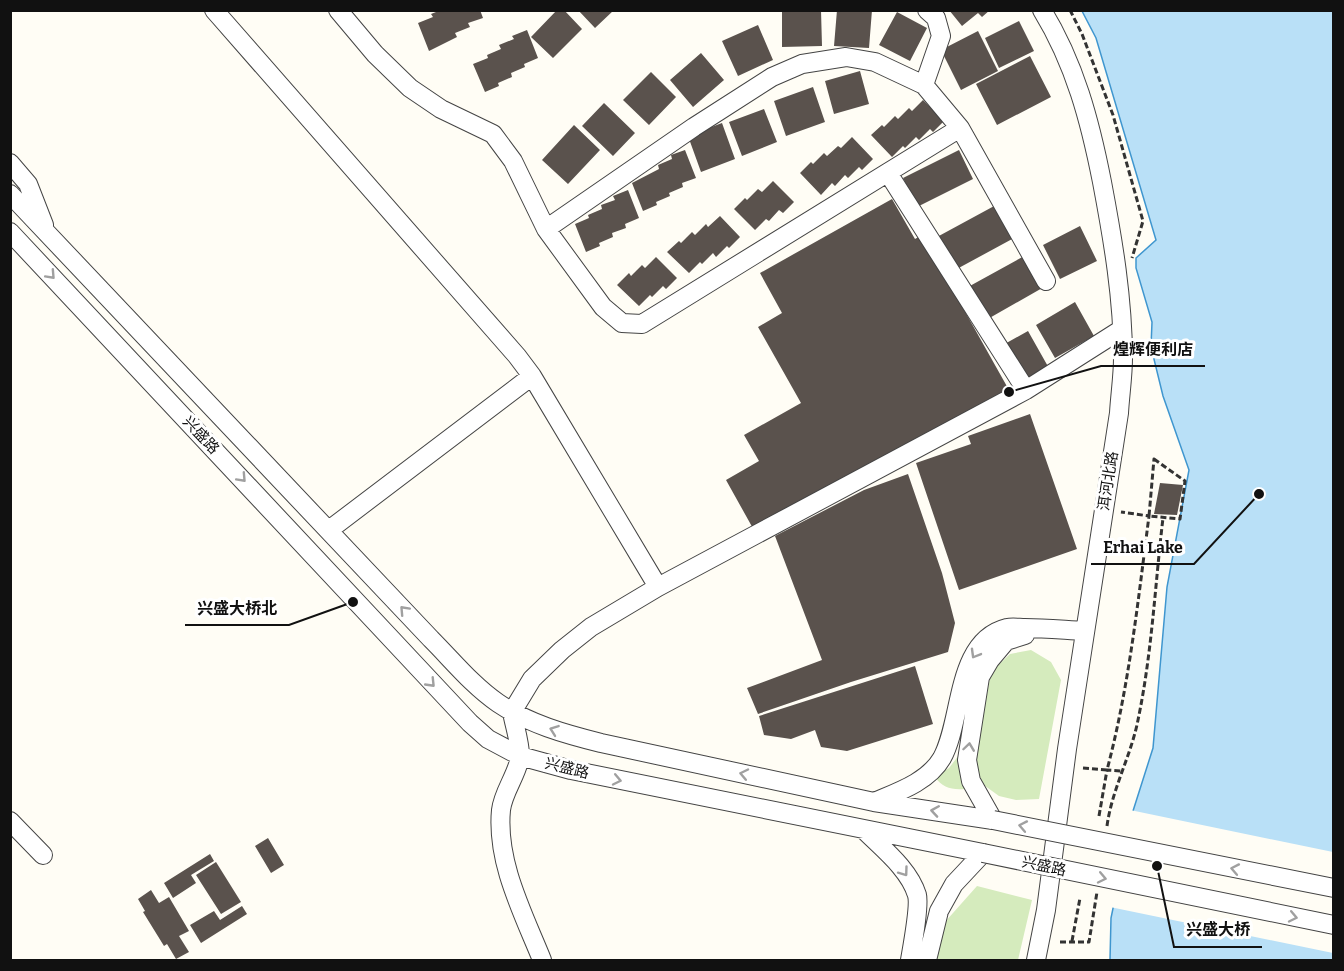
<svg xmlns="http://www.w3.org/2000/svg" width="1344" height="971" font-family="Bitter,'Noto Sans SC',serif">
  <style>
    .green { fill: #d5ebbd }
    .water { fill: #b9e0f7; stroke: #3f96cf; stroke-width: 1.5 }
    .pier { fill: #fffdf5 }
    .building { fill: #5a524d }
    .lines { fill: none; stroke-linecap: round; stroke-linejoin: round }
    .minor-casing { stroke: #444; stroke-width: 20 }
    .path { stroke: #333; stroke-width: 3; stroke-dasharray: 6 3; stroke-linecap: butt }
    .minor { stroke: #fff; stroke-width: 18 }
    .minor-bridge-casing { stroke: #444; stroke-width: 20; stroke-linecap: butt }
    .minor-bridge { stroke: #fff; stroke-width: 18 }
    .oneway { stroke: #a0a0a0 }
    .labels { text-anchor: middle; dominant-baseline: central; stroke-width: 6; stroke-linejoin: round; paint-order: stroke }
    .street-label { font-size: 15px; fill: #111; stroke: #fff }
    .leader { fill: none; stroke: #111; stroke-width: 2 }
    .callout-dot { fill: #111; stroke: #fff; stroke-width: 2 }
    .callout-label { font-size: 16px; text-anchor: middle; font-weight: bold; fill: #111; stroke: #fff; stroke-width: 6; stroke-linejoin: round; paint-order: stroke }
  </style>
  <rect width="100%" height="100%" fill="#fffdf5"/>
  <path class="green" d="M1031,650l20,12 10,18 -22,119 -23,1 -17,-4 -18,-13 -7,-16 17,-95 19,-18z
    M959,755l6,34c-14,1 -22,-1 -31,-13l15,-8z
    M977,886l55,14 -14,60h-81l8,-38z"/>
  <path class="water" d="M1082,11h251v949h-223l1,-42 22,-107 20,-63 14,-161 22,-117 -26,-74 -12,-49 1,-25 -16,-54v-10l20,-18 -60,-202z"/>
  <path class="pier" d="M1130,810l203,42v101l-223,-46z"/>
  <path class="building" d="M441,10h39l3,8 -15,5 2,4 -15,6 2,4 -28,14 -11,-28 15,-6 -2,-3z
    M557,10h7l18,19 -29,29 -22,-21z
    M578,10h36l-19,18z
    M782,10h39l1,36 -40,1z
    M837,10h35l-3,38 -35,-2z
    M949,10h41l-8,7 -4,-4 -16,13z
    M897,12l30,16 -17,33 -31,-16z
    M1019,21l15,30 -35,17 -14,-30z
    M758,25l15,35 -35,16 -16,-35z
    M527,30l11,28 -14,6 1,3 -14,6 1,4 -14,6 1,3 -14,6 -12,-28 15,-6 -1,-3 14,-6 -2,-4 15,-6 -2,-3z
    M978,31l20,40 -37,19 -20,-40z
    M701,53l23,27 -31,27 -23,-27z
    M1030,56l21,41 -54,28 -21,-41z
    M860,71l9,33 -35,10 -9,-33z
    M651,72l25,25 -27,28 -26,-25z
    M813,87l12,35 -39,14 -12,-35z
    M923,100l21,21 -11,11 -3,-3 -11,11 -3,-3 -11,11 -2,-2 -11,11 -21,-22 11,-10 2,2 11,-11 3,3 11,-11 3,3z
    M604,103l31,30 -22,23 -31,-30z
    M764,109l13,33 -35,14 -13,-34z
    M722,123l13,36 -34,13 -13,-36z
    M574,125l26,25 -32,34 -26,-24z
    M852,137l21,22 -11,11 -3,-3 -11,11 -3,-3 -10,11 -3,-3 -11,12 -21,-22 11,-11 2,2 11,-11 3,3 11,-10 3,2z
    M685,150l11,28 -14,5 1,4 -14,6 1,3 -14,6 1,3 -14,6 -11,-28 27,-14 -1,-4 14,-6 -1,-4z
    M959,150l14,29 -56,28 -14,-29z
    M773,181l21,21 -11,11 -4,-3 -10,11 -3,-2 -11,11 -21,-21 11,-11 2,2 11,-11 4,3z
    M628,190l11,28 -14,6 1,4 -14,5 1,4 -14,6 1,3 -14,6 -11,-28 14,-6 -1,-3 14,-6 -1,-4 14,-5 -2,-4z
    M892,199l23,40 7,-4 87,155 -254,142 -29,-52 33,-19 -15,-26 57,-32 -43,-76 24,-14 -22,-40z
    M996,205l18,33 -59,32 -18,-33z
    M720,216l20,21 -11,11 -2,-2 -11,11 -3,-4 -11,11 -2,-2 -11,11 -22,-21 12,-11 2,2 11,-11 3,3 11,-11 2,3z
    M1080,226l17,35 -37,18 -17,-34z
    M1026,255l18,32 -58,33 -18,-33z
    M656,257l21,21 -11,11 -3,-3 -11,11 -2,-2 -11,11 -22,-21 12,-12 2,3 11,-11 3,3z
    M1075,302l19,34 -39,22 -19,-33z
    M1028,331l22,39 -35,19 -21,-39z
    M1030,414l47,135 -118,41 -43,-127 55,-19 -3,-8z
    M908,474l34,99 13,50 -7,29 -97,30 -93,32 -11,-26 75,-28 -47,-124 89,-46z
    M1160,483l23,2 -6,30 -23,-1z
    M915,666l18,58 -86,27 -26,-4 -6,-17 -24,9 -27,-4 -5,-19z
    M268,838l16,27 -13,8 -16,-27z
    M210,854l4,7 -23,14 5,8 -23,15 -9,-15z
    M216,862l25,40 -20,12 -25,-39z
    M151,890l8,13 10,-6 20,34 -10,5 10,16 -13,7 -9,-15 -3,2 -21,-34 2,-1 -7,-12z
    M242,906l5,8 -46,29 -11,-18 24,-14 6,9z"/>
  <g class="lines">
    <g class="minor-casing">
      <path id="minor" d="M214,10l303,346 15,20 126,211
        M338,10l37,44 35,34 31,21 52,25 20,27 33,68 57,78 19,16 20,1 318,-196
        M924,85l17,-49 -5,-18 -9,-8
        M10,163l18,21 16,41
        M888,173l138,217
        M10,194l421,445c21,21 42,47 67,64 31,21 67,31 103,40l273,59 119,18
        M546,229l148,-102 78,-50 30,-13 44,-7 29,5 49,23 36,43 86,153
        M10,232l460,491 18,16 32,17 51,14 412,83
        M329,530l203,-154
        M874,802c24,-10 54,-20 68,-44 21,-38 13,-117 65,-130 5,-1 13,0 18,0 20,0 40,2 60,3
        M993,820l-22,-39 -4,-21 13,-83 10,-17 16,-19 19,-6
        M10,821l33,34
        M864,830c19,19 45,39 53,65 3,11 -5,53 -7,65
        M542,960c-19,-47 -46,-98 -41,-150 2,-18 16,-35 19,-53 1,-11 -6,-33 -8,-45l20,-33 30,-29 29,-23 67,-40 368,-197 96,-61
        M927,960l12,-49 15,-27 29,-31
        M1036,960l10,-50 21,-161 52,-336c1,-18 4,-37 4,-55 0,-59 -10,-118 -21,-176 -12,-61 -27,-118 -60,-172"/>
    </g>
    <path class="path" d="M1070,10l12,24 31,81 30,106 -11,37
      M1154,459l31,22 -5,38 -31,-3z
      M1083,768l24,2c22,-83 31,-169 42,-254l-28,-4
      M1099,816l8,-46 15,1
      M1107,826c5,-37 24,-70 31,-106 14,-67 17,-135 25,-202
      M1072,941l8,-43
      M1060,942h29l8,-50"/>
    <use href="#minor" class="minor"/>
    <g class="minor-bridge-casing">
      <path id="minor-bridge" d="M993,820l341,68
        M983,853l351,72"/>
    </g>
    <use href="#minor-bridge" class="minor-bridge"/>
  </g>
  <defs><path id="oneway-chevron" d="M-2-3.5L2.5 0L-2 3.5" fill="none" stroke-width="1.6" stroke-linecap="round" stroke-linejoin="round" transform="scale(1.5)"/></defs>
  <g class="oneway">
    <use href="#oneway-chevron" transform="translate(51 275) rotate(47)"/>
    <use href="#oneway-chevron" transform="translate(242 478) rotate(47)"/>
    <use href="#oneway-chevron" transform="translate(404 610) rotate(-133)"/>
    <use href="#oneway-chevron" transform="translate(975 654) rotate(120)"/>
    <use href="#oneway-chevron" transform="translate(431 683) rotate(46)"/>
    <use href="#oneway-chevron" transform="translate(554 730) rotate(-160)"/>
    <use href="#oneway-chevron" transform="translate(969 747) rotate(-82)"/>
    <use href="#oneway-chevron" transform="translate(744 774) rotate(-168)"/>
    <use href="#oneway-chevron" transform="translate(617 780) rotate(12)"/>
    <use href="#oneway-chevron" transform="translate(935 811) rotate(-171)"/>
    <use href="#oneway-chevron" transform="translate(1023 826) rotate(-169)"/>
    <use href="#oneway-chevron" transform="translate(1235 869) rotate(-169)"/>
    <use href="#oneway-chevron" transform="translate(904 872) rotate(54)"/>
    <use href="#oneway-chevron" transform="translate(1102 878) rotate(12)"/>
    <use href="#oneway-chevron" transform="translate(1293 917) rotate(12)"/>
  </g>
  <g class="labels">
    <g class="street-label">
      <text transform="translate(201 435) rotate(47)">兴盛路</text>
      <text transform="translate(1108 481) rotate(-81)">洱河北路</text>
      <text transform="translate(567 768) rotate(14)">兴盛路</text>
      <text transform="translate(1044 866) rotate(12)">兴盛路</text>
    </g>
  </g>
  <path class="leader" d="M1009 392L1101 366H1205M1259 494L1194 564H1091M353 602L289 625H185M1157 866L1174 947H1262"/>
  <g class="callout-dot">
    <circle cx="1009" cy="392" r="6"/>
    <circle cx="1259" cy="494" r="6"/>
    <circle cx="353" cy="602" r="6"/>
    <circle cx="1157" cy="866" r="6"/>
  </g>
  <g class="callout-label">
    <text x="1153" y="355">煌辉便利店</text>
    <text x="1143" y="553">Erhai Lake</text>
    <text x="237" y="614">兴盛大桥北</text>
    <text x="1218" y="935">兴盛大桥</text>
  </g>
  <rect width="1344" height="971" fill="none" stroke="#111111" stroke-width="24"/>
</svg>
